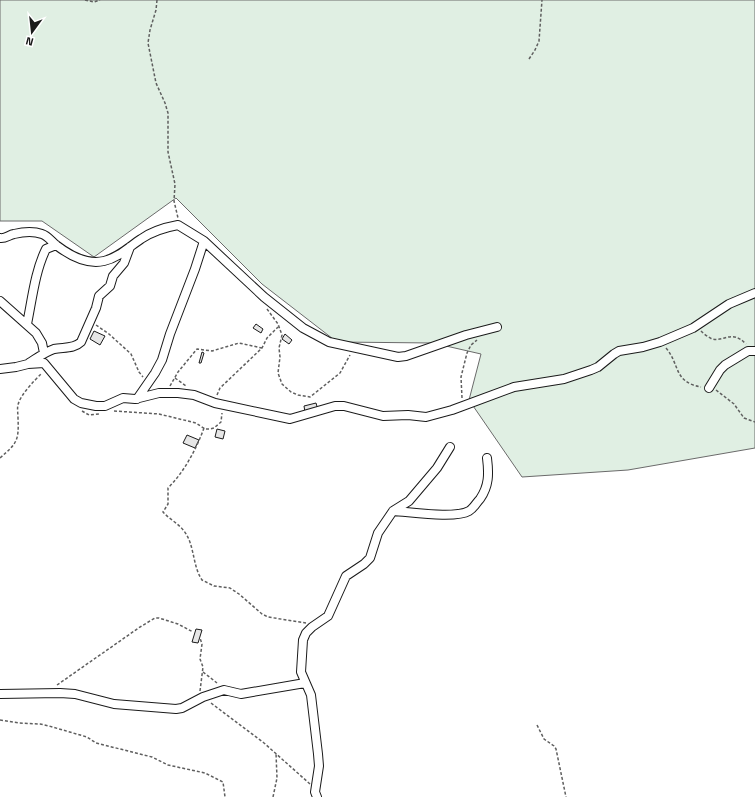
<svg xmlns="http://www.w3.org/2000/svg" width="755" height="797" font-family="'Titillium Web',sans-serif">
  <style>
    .green { fill: #e0efe3; stroke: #6a6a6a }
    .building { fill: #e6e6e6; stroke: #1a1a1a }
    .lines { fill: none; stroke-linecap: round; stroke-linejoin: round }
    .minor-casing { stroke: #1a1a1a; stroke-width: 10 }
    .path { stroke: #5f5f5f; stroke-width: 1.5; stroke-dasharray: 3 2; stroke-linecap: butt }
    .minor { stroke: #fff; stroke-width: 8 }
  </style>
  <rect width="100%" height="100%" fill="#fff"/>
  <path class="green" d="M0,0h755v448l-127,22 -106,7 -53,-77 12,-46 -48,-11 -96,-1 -75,-58 -86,-86 -82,59 -52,-36h-42z"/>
  <path class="building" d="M256,324l7,5 -2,4 -8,-5z
    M94,331l11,5 -5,9 -10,-6z
    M285,334l7,6 -3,4 -7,-5z
    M202,352l2,1 -3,10h-2z
    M316,403l2,7 -13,2 -1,-6z
    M217,429l8,2 -2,8 -8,-2z
    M187,435l12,5 -4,8 -12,-5z
    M196,629l6,1 -4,13 -6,-1z"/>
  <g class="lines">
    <g class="minor-casing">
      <path id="minor" d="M0,238c5,1 9,-3 14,-4 8,-2 20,-3 28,0 6,2 9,7 14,11 13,10 31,20 48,16 14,-3 25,-14 37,-22 10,-7 26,-12 37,-14l26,16 60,56 39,31 26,14 69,15 8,-1 60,-21 31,-8
        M0,301l36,32 6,10 2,10
        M27,324c5,-24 8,-53 19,-75l10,-4
        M29,363c8,-5 16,-11 25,-14 9,-2 20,0 27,-7l15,-34 3,-12 11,-10 3,-10 11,-13 6,-16
        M0,369l16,-2 12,-3 16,-1 30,36 7,4 15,3h9l18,-8 12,1 24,-6h19l16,2 21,8 75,16 45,-13h9l39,10 25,-1 18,2 26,-7 62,-23 50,-8 27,-9 7,-3 16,-13 5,-3 24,-4 17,-5 33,-14 36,-24 26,-11
        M709,388l11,-18 5,-5 23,-14h7
        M137,399l18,-26 7,-13 8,-26 25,-65 9,-28
        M393,511c18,1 62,8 76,0 5,-3 7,-8 11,-12 9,-13 9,-25 7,-41
        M0,694l60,-1 15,1 39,10 62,5 6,-1 21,-11 21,-7 17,4 64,-11
        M317,797l-2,-5 4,-26 -1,-12 -7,-59 -10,-23 2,-32 3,-7 6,-6 16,-11 18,-40 18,-12 6,-6 8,-25 15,-22 16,-10 28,-33 13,-21"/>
    </g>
    <path class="path" d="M85,0l9,2 6,-2
      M157,0l-1,10 -6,20 -2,13 8,40 9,20 3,10v39l7,32 -1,17 4,17
      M529,59l6,-9 4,-9 3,-41
      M267,309l11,15 4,11 -3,13 1,9 -2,16 4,11 9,8 7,3 12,2 30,-24 10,-18
      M96,325l13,9 22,20 8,18 4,5
      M701,331c3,3 7,6 11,8 13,3 19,-10 34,5
      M666,348c14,16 7,34 35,39
      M175,378l11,8
      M170,386l8,-14 19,-23 15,2 27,-8 23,5
      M716,390l18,14 10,14 11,4
      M217,395l3,-7 42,-40 5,-10 11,-11
      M462,398l-1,-21 6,-24 4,-8 6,-5
      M82,411l7,4 11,-1
      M114,411l45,3 37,9 9,6h5l4,-1 7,-6 1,-9
      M204,428c-8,22 -20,44 -36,60v16l-5,8c6,7 15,11 21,19 11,14 8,34 18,49l12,6 16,2 9,6 23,20 6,3 38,6
      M0,458c17,-15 19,-17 18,-40 0,-5 -1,-9 0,-13 2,-10 17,-25 24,-32
      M203,672l14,11
      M57,685l83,-58 15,-9h4l19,6 15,8
      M200,691l3,-24 -3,-8 2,-15 -2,-6
      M211,703l53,40 46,41
      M0,720l19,3 21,1 9,2 38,11 9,6 56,14 16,8 37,8 18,9 2,15
      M537,725l7,14 10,7 2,3 10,48
      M273,797l4,-19 -1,-25"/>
    <use href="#minor" class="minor"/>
  </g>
  <g transform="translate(32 32) rotate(195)" stroke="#ffffff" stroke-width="3" paint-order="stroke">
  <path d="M0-3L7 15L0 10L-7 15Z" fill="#1a1a1a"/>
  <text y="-6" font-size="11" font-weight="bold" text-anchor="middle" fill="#1a1a1a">N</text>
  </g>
</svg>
